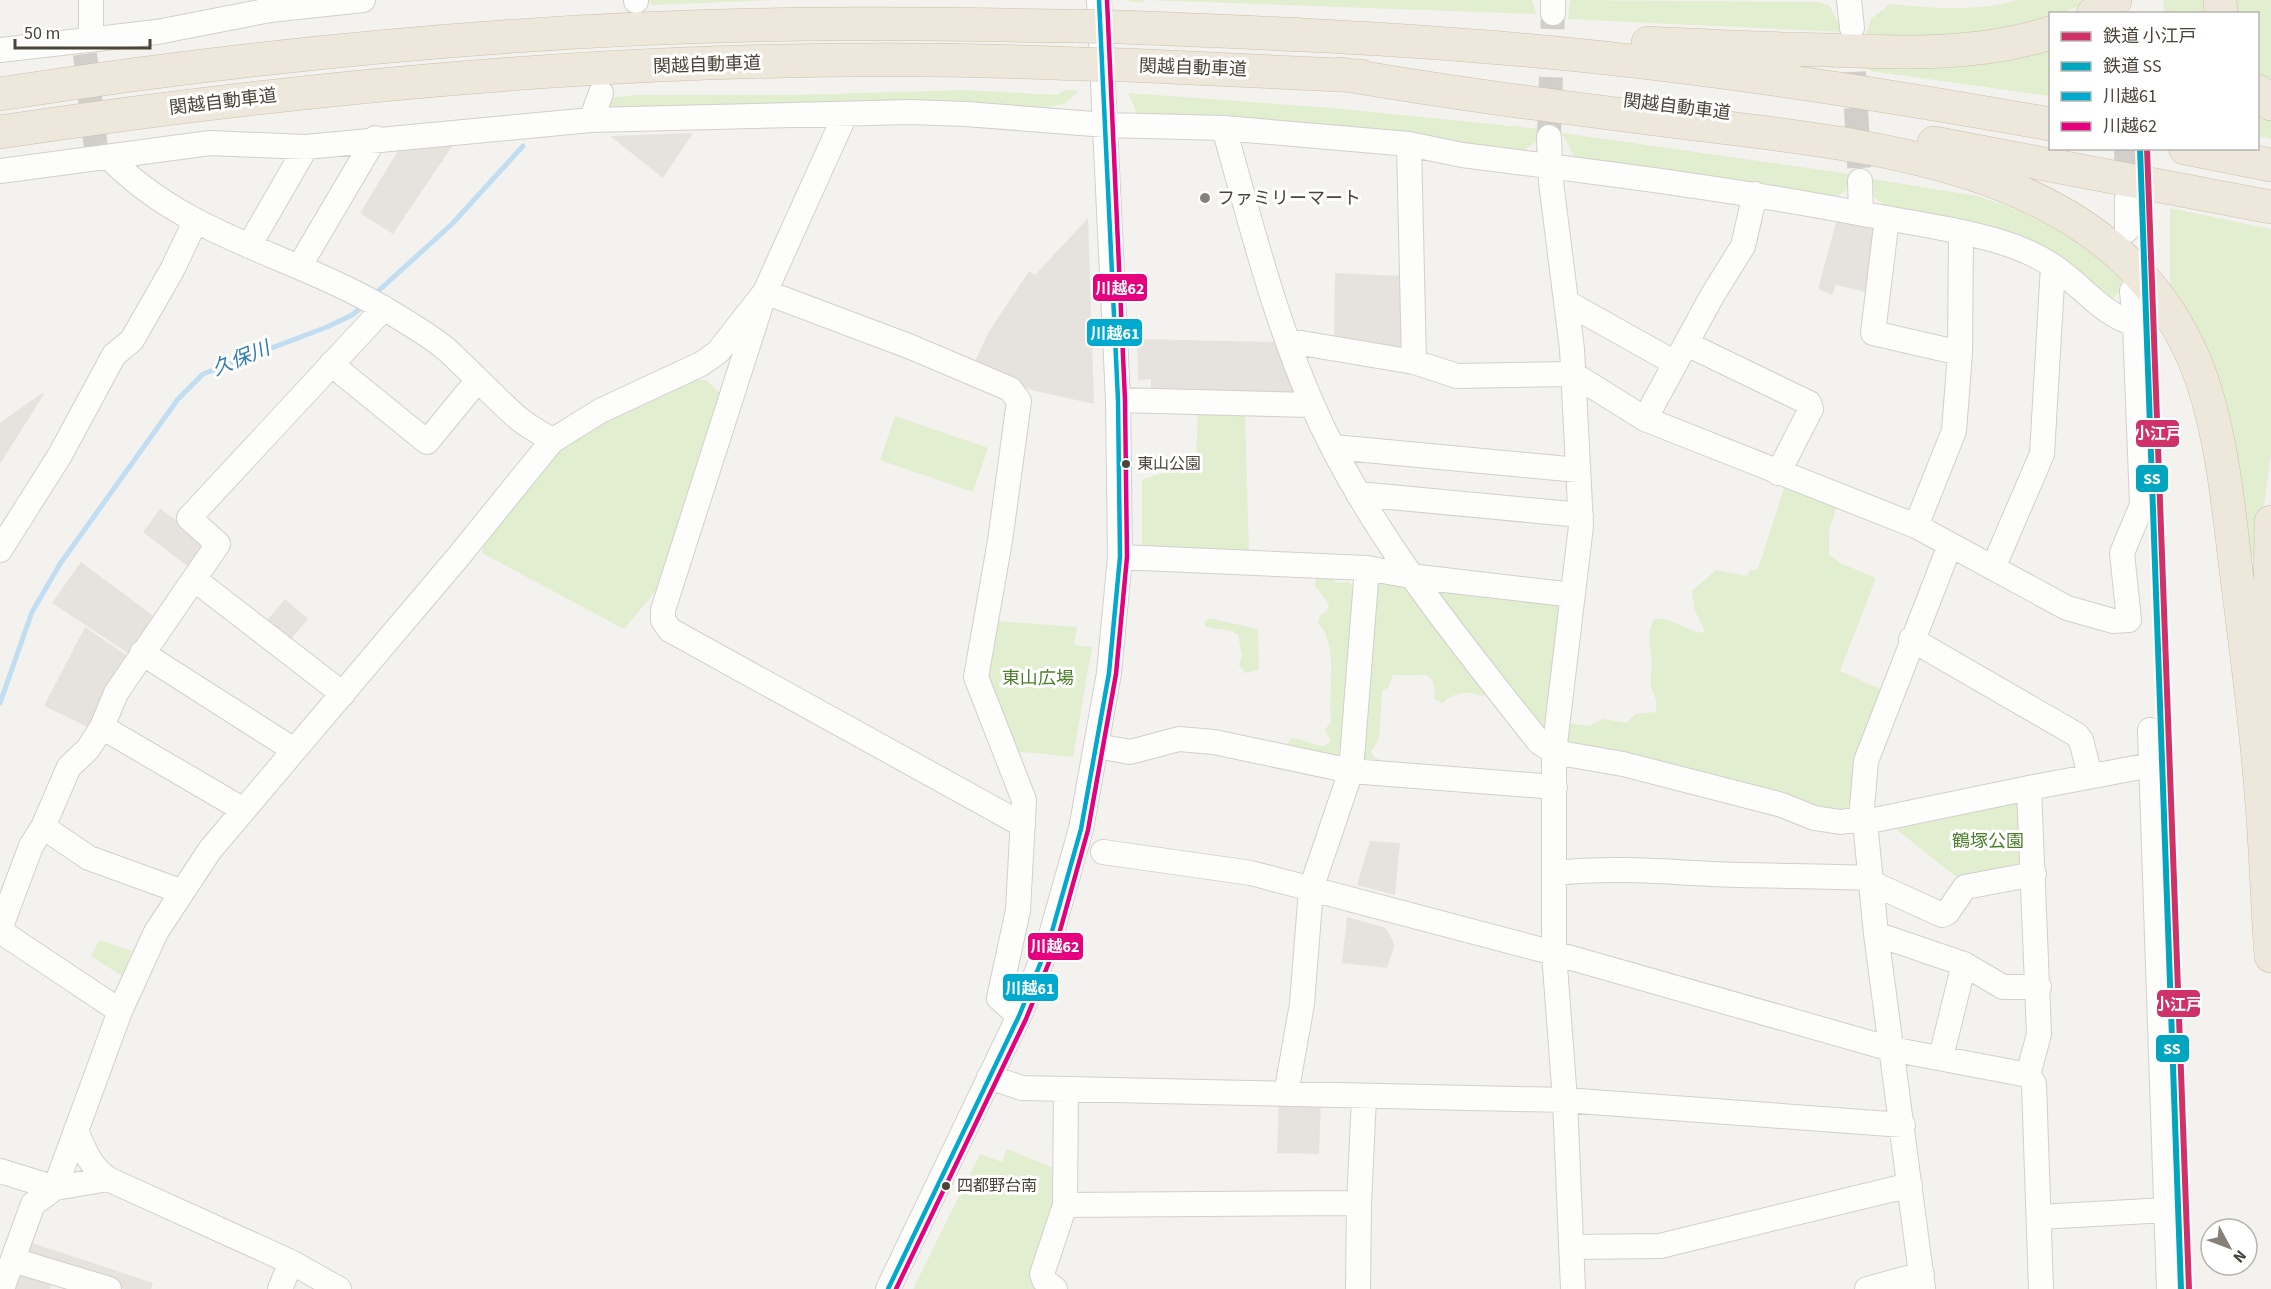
<svg xmlns="http://www.w3.org/2000/svg" width="2271" height="1289" font-family="'Source Sans 3','Noto Sans JP',sans-serif">
  <style>
    .green { fill: #e1eecf }
    .parking { fill: #e6e3df }
    .lines { fill: none; stroke-linecap: round; stroke-linejoin: round }
    .stream { stroke: #c0ddf1; stroke-width: 5 }
    .minor-tunnel { stroke: #d2cfca; stroke-width: 24; stroke-dasharray: 24 12; stroke-linecap: butt }
    .minor-casing { stroke: #d2d0cb; stroke-width: 26 }
    .highway-casing { stroke: #ccbfa9; stroke-width: 34 }
    .minor { stroke: #fdfdfc; stroke-width: 24 }
    .highway { stroke: #ede8db; stroke-width: 33 }
    .highway-bridge-casing { stroke: #ccbfa9; stroke-width: 34; stroke-linecap: butt }
    .highway-bridge { stroke: #ede8db; stroke-width: 33 }
    .bus-1-casing { stroke: #fff; stroke-width: 9 }
    .bus-2-casing { stroke: #fff; stroke-width: 9 }
    .bus-1 { stroke: #00a9ce; stroke-width: 4.5 }
    .bus-2 { stroke: #e5007d; stroke-width: 4.5 }
    .rail-1-casing { stroke: #fff; stroke-width: 10 }
    .rail-2-casing { stroke: #fff; stroke-width: 10 }
    .rail-1 { stroke: #d13169; stroke-width: 6 }
    .rail-2 { stroke: #00a6bf; stroke-width: 6 }
    .poi-dot { fill: #868178; stroke: #fff; stroke-width: 2 }
    .bus-dot { fill: #4b4439; stroke: #fff; stroke-width: 2 }
    .labels { text-anchor: middle; dominant-baseline: central; stroke-width: 6; stroke-linejoin: round; paint-order: stroke }
    .bus-label { font-size: 16px; fill: #4b4439; stroke: #fff; text-anchor: start }
    .street-label { font-size: 18px; fill: #4b4439; stroke: #fff }
    .poi-label { font-size: 18px; fill: #4b4439; stroke: #fff; text-anchor: start }
    .park-label { font-size: 18px; fill: #4a7f2a; stroke: #fff }
    .water-label { font-size: 20px; font-style: italic; fill: #2e7ab2; stroke: #fff }
    .line-badge { stroke: #fff; stroke-width: 2 }
    .badge-label { font-size: 16px; text-anchor: middle; font-weight: bold; fill: #fff }
  </style>
  <rect width="100%" height="100%" fill="#f4f2ee"/>
  <path class="green" d="M648,0h126l-122,5z
    M1123,0h409l4,14 -390,-14 -6,3z
    M1570,0l248,2 11,3 15,27 -276,-13z
    M2018,0h74l-29,13 -13,1v5l-9,5 -104,14 -71,-4 5,-15 19,-15c43,4 86,8 128,-4z
    M2163,0h45v13h-44z
    M2234,0h37v86l-13,-14v-58l-23,-1z
    M2050,48v48l-180,-25 -3,-4z
    M964,90l94,5 6,-5 15,1 -15,13 -19,4 -88,-2 -346,7 -5,-7 2,-8 28,-3h156z
    M1128,93l204,15 208,21 -3,12 -20,15 -330,-39 -49,-2z
    M2258,107l13,11v21l-13,-3z
    M1562,133l288,41c-1,16 -5,19 -19,26l-244,-39 -14,-6z
    M1873,179l104,17 30,10 48,21 68,47 -3,16 -9,11 -37,-29 -185,-63 -15,-12z
    M2170,208l101,21v225l-14,103h-10l-59,-240 -18,-31z
    M695,380h11l15,14 -1,11 -65,187 -31,37 -142,-76 2,-11 67,-83 26,-23z
    M1198,410l47,1 4,144 -100,-5 -7,-6v-64l54,-18z
    M895,416l93,32 -15,44 -93,-32z
    M1786,482l52,21 -9,27v24l11,9 36,15 -36,93 40,18 -23,94 -12,32 -275,-67 -5,-9 4,-16 20,3 14,-7 23,4 10,-9 20,-2c2,-15 -3,-15 -5,-27 -1,-10 2,-20 0,-29 -2,-15 -4,-23 3,-37h11l34,14 6,-2 -10,-20 -3,-20 24,-21 31,6 3,-6 8,-1z
    M1316,575l14,1 7,7 12,-1 5,7 -10,147 -5,14 6,6 -1,4 -59,-11 6,-11c13,1 21,7 33,8l7,-5 -6,-11 6,-9c-4,-29 9,-76 -13,-98l2,-8 7,-4 2,-7 -14,-18z
    M1398,577l59,80 33,36 -7,3c-15,-6 -29,-4 -41,7l-8,-4c4,-37 -19,-19 -41,-25l-4,13 -7,4 -3,47 -8,14 4,6 14,6 -28,-1 16,-185z
    M1436,587l126,18 -12,123 -12,5 -105,-140z
    M1209,618l49,11 1,41 -14,3 -6,-7 3,-11 -4,-20 -7,-4 -25,-4 -2,-4z
    M996,621l81,6 -3,18 18,2 -19,110 -59,-6 -27,-75z
    M2016,799l7,6 -3,66 -60,9 -68,-54z
    M99,940l33,11 -10,25 -31,-20z
    M1007,1149l52,21 -3,35 -24,79 6,5h-125l67,-135 22,8z"/>
  <path class="parking" d="M693,133l-30,45 -53,-42z
    M457,139l-64,95 -33,-21 41,-67z
    M1088,218l6,186 -63,-14 -58,-24 15,-33 41,-62 6,4z
    M1837,219l41,10 -8,64 -34,-8 -4,10 -14,-6z
    M1335,273l68,3 2,69 -7,7 -64,-13z
    M1137,339l137,3 20,49 -5,6 -138,-4v-14l-13,1z
    M42,393l2,1 -44,70v-41z
    M160,509l52,35 -21,25 -48,-37z
    M81,562l78,58 -25,37 -82,-54z
    M285,599l23,20 -21,25 -24,-19z
    M85,627l47,32 -40,70 -48,-23z
    M1370,841l30,2 -5,52 -38,-10z
    M1347,917l39,11 7,13 1,7 -7,20 -45,-5z
    M1279,1099l42,1 -2,54 -42,-1z
    M26,1241l127,42 -2,6h-26l-100,-31z
    M14,1273l40,4 -4,12h-43z"/>
  <g class="lines">
    <path class="stream" d="M374,295l79,-72 70,-77
      M0,703l32,-91 28,-48 118,-165 25,-25 124,-47 25,-12 11,-9"/>
    <path class="minor-tunnel" d="M1852,36l8,145
      M85,54l11,95
      M1549,137l4,-124
      M2126,148l1,46"/>
    <g class="minor-casing">
      <path id="minor" d="M91,0v39
        M1553,0v13
        M1849,0l3,28
        M636,1v-1
        M0,50l157,-18 113,-22 93,-10
        M591,120l10,-27
        M1224,128c26,93 50,188 88,276 55,126 143,231 227,338l15,10 69,12 159,41 32,13 27,4 20,-3 4,3 164,-34
        M1549,137l2,45 21,167 9,177 -27,226v201l11,147 8,189
        M109,157c75,79 185,98 276,152 20,12 43,25 61,40 24,22 47,47 72,69 10,9 23,14 34,23
        M0,171l210,-28 96,4 285,-27 319,-8 56,2 140,11 118,3 185,16 53,11c132,17 265,33 396,58 47,9 96,15 143,29 23,7 45,17 64,33 24,19 40,40 70,49l7,181 -20,48 7,67 -16,1 -46,-13 -151,-82 -271,-107 -72,-45 -116,2 -43,-14
        M1860,181l1,32
        M1887,218l-14,115 87,20
        M2127,230v-31
        M249,246l57,-99
        M299,267l76,-129
        M2132,291l3,33
        M1566,302l109,61
        M1289,341l125,21 -5,-218
        M1687,344l122,59 2,6 -33,64
        M331,364l96,78 50,-61
        M1118,400l194,5
        M1645,419l67,-123 31,-50 12,-52
        M1334,447l244,23
        M1358,494l223,21
        M1916,526l38,-95 6,-78 1,-120
        M0,550l60,-95 54,-100 18,-15 40,-70 23,-48
        M1120,557l247,11 43,8 163,19
        M1993,568l49,-114 11,-188
        M194,579l24,-35 -29,-26 195,-210
        M1911,639l166,96 4,5 9,36
        M142,653l152,97
        M102,727l140,82
        M2150,730l19,559
        M1097,746l33,6 49,-13 35,3 137,29 204,16
        M1861,819l5,-58 84,-216
        M1865,822l11,112 47,355
        M43,827l46,31 91,33
        M1103,852l148,21 303,80 337,96 137,26 6,9 7,205
        M1556,873c52,-6 102,-2 155,1 53,2 107,2 160,4
        M1872,883l70,32 5,-2 18,-26 69,-13
        M0,929l31,-83 12,-19 26,-60 19,-18 14,-22 14,-34 78,-114 149,115
        M0,931l120,80
        M1876,934l88,30 39,23h36
        M1019,1016l-20,-18 19,-88 6,-110 -48,-123 24,-136 19,-140 -9,-12 -99,-42 -146,-55 -102,318v10l7,10 353,195
        M1941,1057l23,-93
        M2028,1075l11,-41 -10,-246 122,-23
        M989,1077l33,11 543,12 338,25
        M1286,1094l16,-90 9,-115 40,-118 16,-203
        M76,1130c8,20 14,36 32,49l183,83 48,27
        M0,1171l55,17 53,-9
        M1065,1205l1,-116
        M2039,1217l128,-7
        M1571,1247l89,-1 250,-61
        M13,1260l96,29
        M2,1289l31,-85 22,-16 65,-177 36,-79 54,-82 248,-293 94,-116 48,-30 101,-47 17,-12 47,-60 80,-177
        M280,1289l11,-27
        M888,1289l131,-273 30,-74 32,-113 28,-156 11,-116 -2,-157 -19,-400
        M1055,1289l-11,-9 -2,-6 23,-69 294,-2
        M1358,1289l1,-86 5,-105
        M1867,1289l55,-15"/>
    </g>
    <g class="highway-casing">
      <path id="highway" d="M2220,0l1,14
        M2093,14l22,-14
        M1123,27c122,5 244,10 365,20 189,15 376,44 562,77
        M1648,43c60,3 119,6 179,7 75,3 152,6 223,-17
        M1126,65l235,11
        M1341,74c109,19 219,33 329,47 197,25 455,38 532,259 21,62 27,133 35,198 9,72 19,143 24,215 5,55 6,109 10,163
        M2258,91l13,13
        M0,94c273,-42 551,-68 827,-70 83,-1 167,1 250,2
        M0,132c356,-53 718,-84 1078,-68
        M1934,143l337,64
        M2185,148l86,17
        M2269,708l2,-186"/>
    </g>
    <use href="#minor" class="minor"/>
    <use href="#highway" class="highway"/>
    <g class="highway-bridge-casing">
      <path id="highway-bridge" d="M1077,26l46,1
        M1078,64l48,1"/>
    </g>
    <use href="#highway-bridge" class="highway-bridge"/>
    <g class="bus-1-casing">
      <path id="bus-1" d="M888,1289l131,-273 30,-74 32,-113 28,-156 11,-116 -2,-157 -19,-400"/>
    </g>
    <g class="bus-2-casing">
      <path id="bus-2" d="M896,1289l130,-270 30,-74 32,-115 28,-156 11,-117 -2,-157 -18,-400"/>
    </g>
    <use href="#bus-1" class="bus-1"/>
    <use href="#bus-2" class="bus-2"/>
    <g class="rail-1-casing">
      <path id="rail-1" d="M2147,148l42,1141"/>
    </g>
    <g class="rail-2-casing">
      <path id="rail-2" d="M2140,148l41,1141"/>
    </g>
    <use href="#rail-1" class="rail-1"/>
    <use href="#rail-2" class="rail-2"/>
  </g>
  <circle class="poi-dot" cx="1205" cy="198" r="6"/>
  <g class="bus-dot">
    <circle cx="1126" cy="464" r="5"/>
    <circle cx="946" cy="1186" r="5"/>
  </g>
  <g class="labels">
    <g class="bus-label">
      <text x="1137" y="464">東山公園</text>
      <text x="957" y="1186">四都野台南</text>
    </g>
    <g class="street-label">
      <text transform="translate(707 65) rotate(-2)">関越自動車道</text>
      <text transform="translate(1193 68) rotate(2)">関越自動車道</text>
      <text transform="translate(223 102) rotate(-7)">関越自動車道</text>
      <text transform="translate(1677 107) rotate(7)">関越自動車道</text>
    </g>
    <g class="poi-label">
      <text x="1217" y="198">ファミリーマート</text>
    </g>
    <g class="park-label">
      <text x="1038" y="678">東山広場</text>
      <text x="1988" y="841">鶴塚公園</text>
    </g>
    <g class="water-label">
      <text transform="translate(241 359) rotate(-22)">久保川</text>
    </g>
  </g>
  <g class="line-badge">
    <rect x="1092" y="273" width="56" height="29" rx="6" fill="#e5007d"/>
    <rect x="1086" y="318" width="57" height="29" rx="6" fill="#00a9ce"/>
    <rect x="2135" y="419" width="45" height="29" rx="6" fill="#d13169"/>
    <rect x="2135" y="464" width="34" height="29" rx="6" fill="#00a6bf"/>
    <rect x="1027" y="932" width="57" height="29" rx="6" fill="#e5007d"/>
    <rect x="1002" y="973" width="57" height="29" rx="6" fill="#00a9ce"/>
    <rect x="2156" y="989" width="45" height="29" rx="6" fill="#d13169"/>
    <rect x="2155" y="1034" width="35" height="29" rx="6" fill="#00a6bf"/>
  </g>
  <g class="badge-label">
    <text x="1120" y="294">川越62</text>
    <text x="1115" y="339">川越61</text>
    <text x="2158" y="439">小江戸</text>
    <text x="2152" y="484">SS</text>
    <text x="1055" y="952">川越62</text>
    <text x="1030" y="994">川越61</text>
    <text x="2178" y="1010">小江戸</text>
    <text x="2172" y="1054">SS</text>
  </g>
  <rect x="2049" y="12" width="210" height="138" fill="#ffffff" stroke="#b7b4b0" stroke-width="1.5"/>
  <rect x="2061" y="32" width="30" height="9" fill="#d13169" stroke="#b7b4b0" stroke-width="1.5"/>
  <text x="2103" y="42" font-size="18" fill="#4b4439">鉄道 小江戸</text>
  <rect x="2061" y="62" width="30" height="9" fill="#00a6bf" stroke="#b7b4b0" stroke-width="1.5"/>
  <text x="2103" y="72" font-size="18" fill="#4b4439">鉄道 SS</text>
  <rect x="2061" y="92" width="30" height="9" fill="#00a9ce" stroke="#b7b4b0" stroke-width="1.5"/>
  <text x="2103" y="102" font-size="18" fill="#4b4439">川越61</text>
  <rect x="2061" y="122" width="30" height="9" fill="#e5007d" stroke="#b7b4b0" stroke-width="1.5"/>
  <text x="2103" y="132" font-size="18" fill="#4b4439">川越62</text>
  <g transform="translate(2229 1247) rotate(131)"><circle r="28" fill="#ffffff" stroke="#b7b4b0" stroke-width="1.5"/>
  <path d="M0-4.5L10 22L0 15L-10 22Z" fill="#868178"/>
  <text y="-9" font-size="16" font-weight="bold" text-anchor="middle" fill="#4b4439">N</text>
  </g>
  <path d="M15 39v9h135v-9" fill="none" stroke="#4b4439" stroke-width="3"/>
  <text x="24" y="39" font-size="18" fill="#4b4439" stroke="#ffffff" stroke-width="4.5" paint-order="stroke">50 m</text>
</svg>
